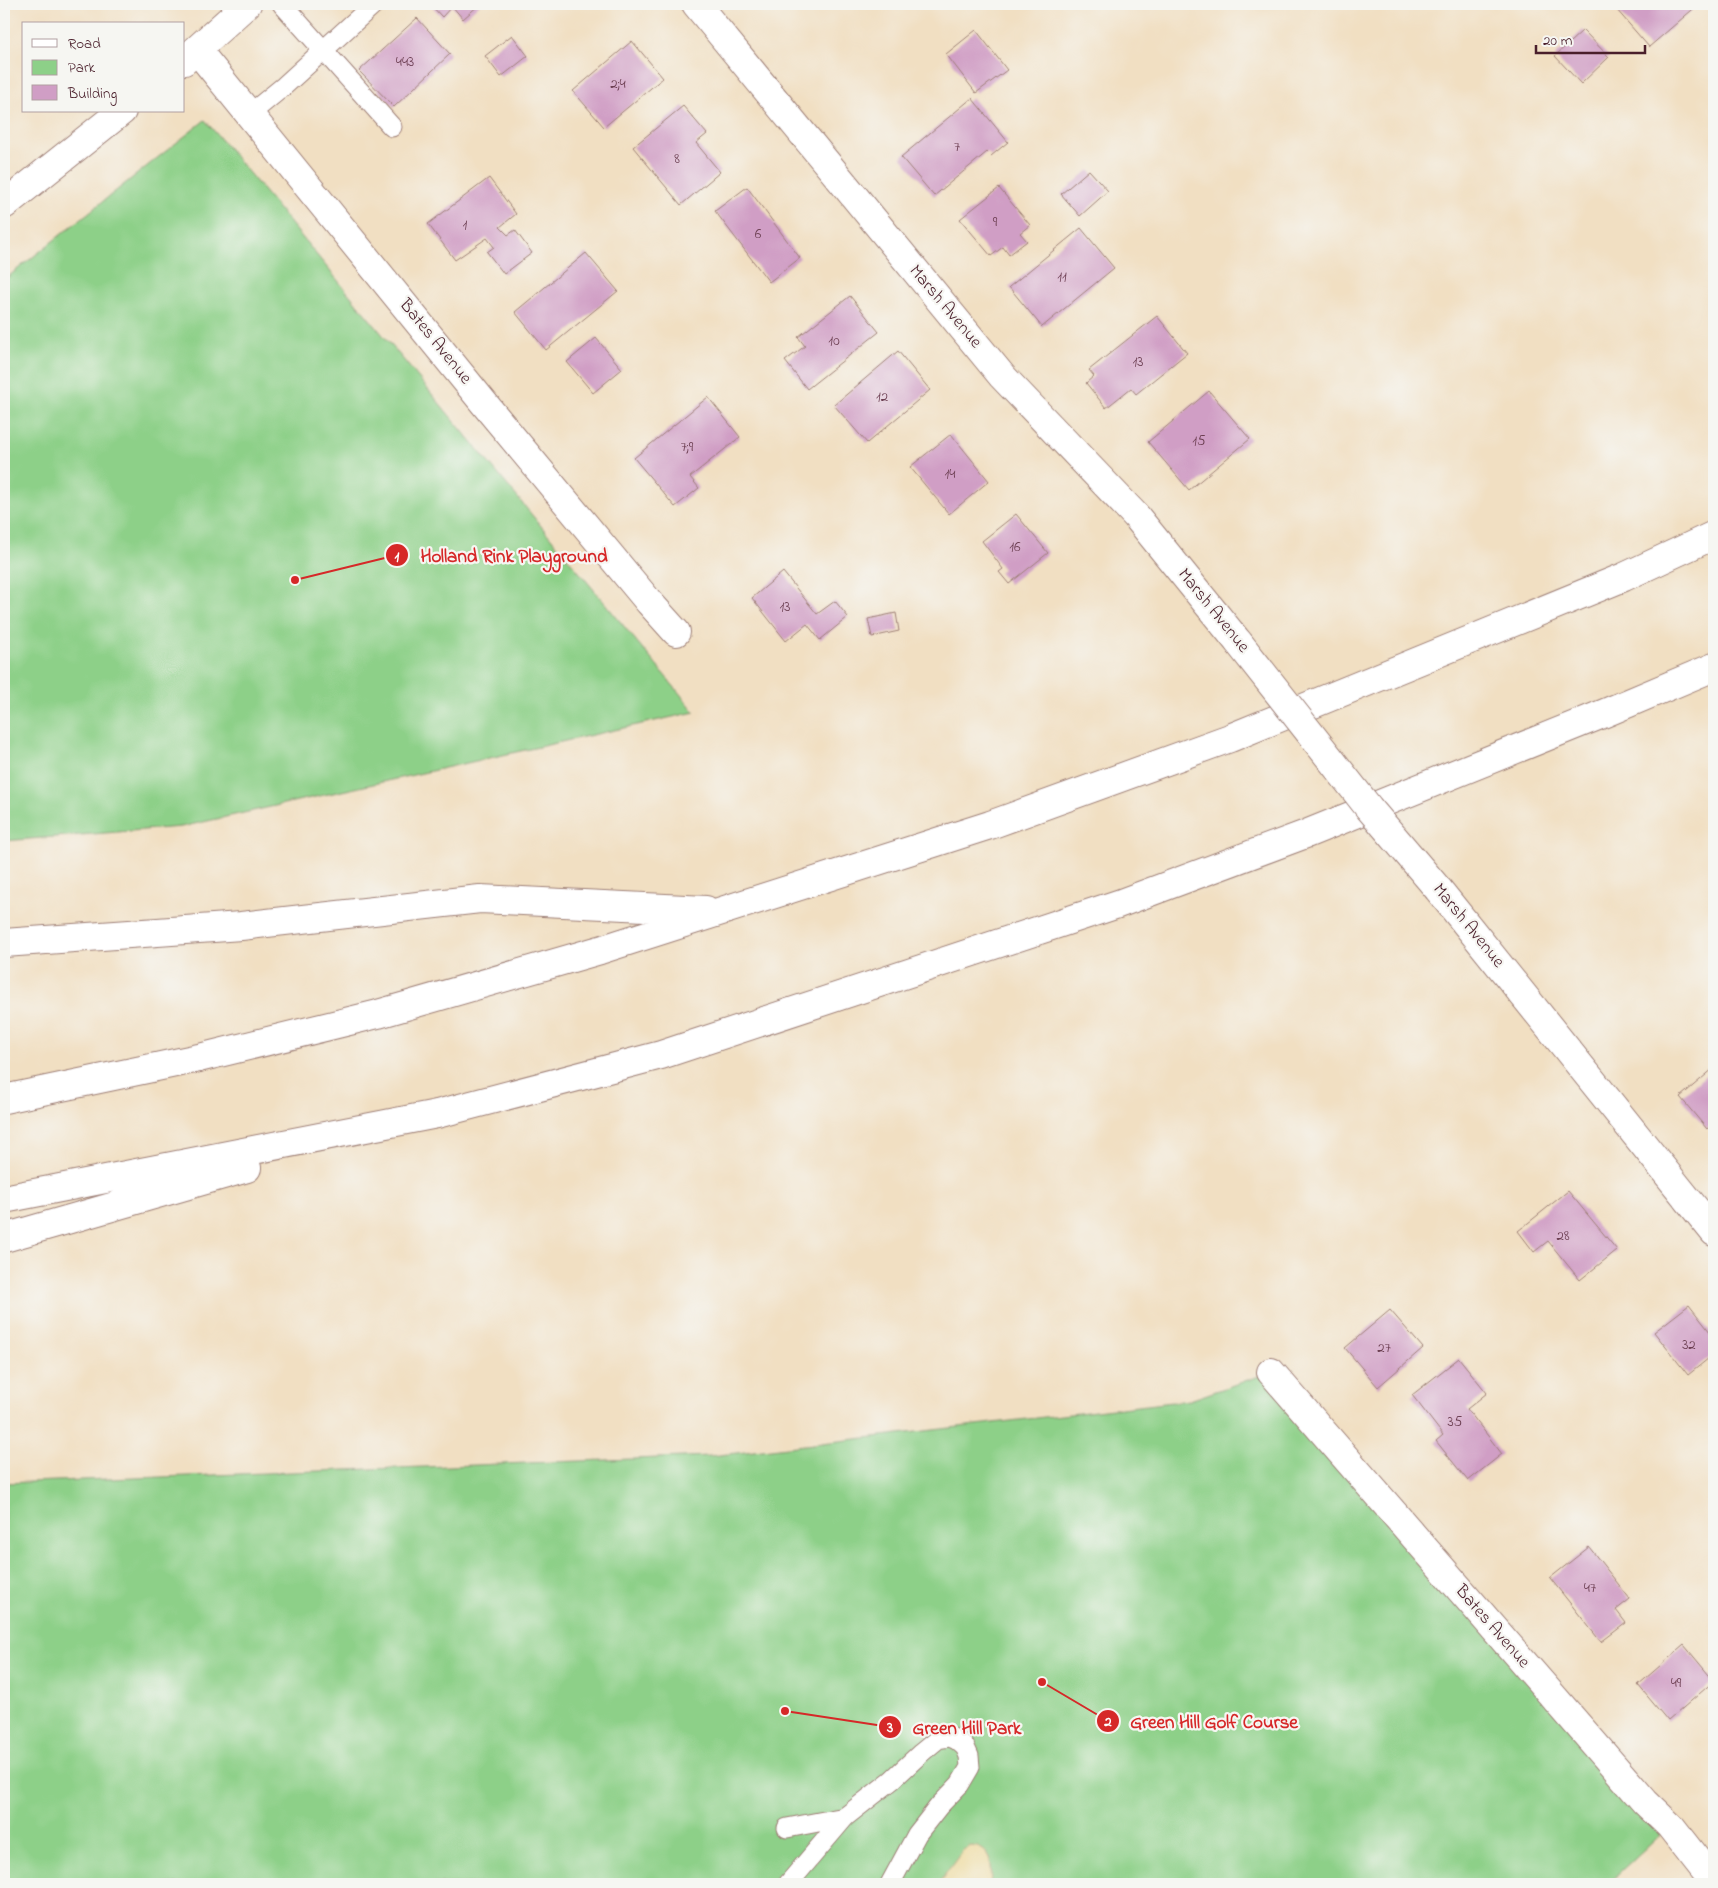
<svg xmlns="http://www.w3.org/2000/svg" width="1718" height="1888" font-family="'Indie Flower',sans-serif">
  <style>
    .green { fill: #8dd088; stroke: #6c785a }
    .sand { fill: #eeda9e; stroke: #9c7c64 }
    .building { fill: #d09ec5 }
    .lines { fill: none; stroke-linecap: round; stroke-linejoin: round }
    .lane-casing { stroke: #9e7f76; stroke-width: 21 }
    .street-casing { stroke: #9e7f76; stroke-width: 30 }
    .secondary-casing { stroke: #9e7f76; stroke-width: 30 }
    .highway-casing { stroke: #9e7f76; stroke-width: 30 }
    .lane { stroke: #fff; stroke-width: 19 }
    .street { stroke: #fff; stroke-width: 28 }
    .secondary { stroke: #fff; stroke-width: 28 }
    .highway { stroke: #fff; stroke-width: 28 }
    .street-bridge-casing { stroke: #9e7f76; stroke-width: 30; stroke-linecap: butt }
    .street-bridge { stroke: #fff; stroke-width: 28 }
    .labels { text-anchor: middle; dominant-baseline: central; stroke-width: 4.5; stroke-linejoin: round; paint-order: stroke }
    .number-label { font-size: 15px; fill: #6c3f52 }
    .street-label { font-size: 18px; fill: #4a1f2b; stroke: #f6f6f2 }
    .leader { fill: none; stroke: #d62828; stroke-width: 2 }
    .callout-dot { fill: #d62828; stroke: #f6f6f2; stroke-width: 2 }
    .mark-label { font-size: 15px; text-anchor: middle; font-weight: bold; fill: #fff }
    .callout-label { font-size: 19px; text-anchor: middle; font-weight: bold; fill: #d62828; stroke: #f6f6f2; stroke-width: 4.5; stroke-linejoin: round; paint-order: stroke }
  </style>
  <rect width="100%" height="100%" fill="#f6f6f2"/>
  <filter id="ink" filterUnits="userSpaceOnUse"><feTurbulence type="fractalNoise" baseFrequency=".02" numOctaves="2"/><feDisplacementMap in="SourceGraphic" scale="10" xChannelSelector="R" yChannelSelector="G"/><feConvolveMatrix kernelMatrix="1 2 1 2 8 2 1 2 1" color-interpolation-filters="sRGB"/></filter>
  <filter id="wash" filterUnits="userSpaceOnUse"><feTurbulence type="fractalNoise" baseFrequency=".0096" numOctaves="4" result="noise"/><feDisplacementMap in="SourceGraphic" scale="20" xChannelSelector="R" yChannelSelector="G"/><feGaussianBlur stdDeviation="1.12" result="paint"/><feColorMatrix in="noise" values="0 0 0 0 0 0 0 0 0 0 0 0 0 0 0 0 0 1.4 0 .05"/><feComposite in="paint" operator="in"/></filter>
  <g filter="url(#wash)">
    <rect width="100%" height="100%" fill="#f1dfc2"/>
    <path class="green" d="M205,120l490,592 -514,115 -177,14v-561z
      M1271,1372l399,454 -62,58h-1604v-401l707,-27 479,-56z"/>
    <path class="sand" d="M971,1846c21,1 22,21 19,38h-52l25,-34z"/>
    <g id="blocks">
      <path class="building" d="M430,4h50l-17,15 -11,-13 -10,11z
        M1622,4h77l-50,43 -33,-38z
        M417,18l33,36 -56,53 -35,-36z
        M976,30l31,40 -31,23 -30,-39z
        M1583,30l26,27 -28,27 -26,-28z
        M512,35l16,21 -27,21 -16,-21z
        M632,41l31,37 -59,49 -31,-36z
        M972,98l36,44 -17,14 -4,-4 -53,44 -33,-39z
        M683,106l24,28 -11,9 24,29 -39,33 -48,-58z
        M1089,170l19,21 -28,25 -19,-22z
        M489,178l27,36 -16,13 8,8 7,-5 17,23 -28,21 -17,-22 7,-5 -7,-9 -32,22 -27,-36z
        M747,187l53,71 -31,24 -54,-71z
        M999,188l31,37 -10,8 7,8 -18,14 -6,-8 -12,9 -31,-37z
        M1081,228l33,40 -72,59 -33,-40z
        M586,253l32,38 -72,59 -31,-38z
        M850,296l29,36 -72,57 -22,-28 20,-15 -7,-9z
        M1157,316l30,37 -51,41 -5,-6 -25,20 -20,-25 8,-7 -5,-6z
        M596,338l26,31 -29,24 -26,-31z
        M898,351l32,39 -63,53 -33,-38z
        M1209,391l41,48 -61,51 -41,-48z
        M708,397l32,40 -50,40 9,11 -24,19 -41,-49z
        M951,434l38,47 -40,33 -39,-47z
        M1016,514l32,39 -39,31 -10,-12 4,-3 -21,-28z
        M783,572l34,42 18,-13 13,16 -28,23 -13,-16 -21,17 -34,-43z
        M896,613l3,18 -27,6 -4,-18z
        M1714,1068v57l-1,-2 -6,6 -27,-32z
        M1568,1191l49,59 -37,30 -32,-39 -14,11 -16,-21z
        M1689,1305l25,32v17l-26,21 -34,-43z
        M1390,1310l33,38 -45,39 -33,-39z
        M1459,1358l28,35 -20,16 35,45 -34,27 -32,-40 7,-6 -31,-40z
        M1589,1547l41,52 -14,11 10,13 -25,19 -51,-64z
        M1684,1645l30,36 -46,40 -30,-36z"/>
    </g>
  </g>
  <g filter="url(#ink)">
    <use href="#blocks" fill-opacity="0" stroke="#9e7f76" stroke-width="1"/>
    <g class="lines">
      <g class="lane-casing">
        <path id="lane" d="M282,4l110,123
          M250,114l34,-28 90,-82
          M787,1828l58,-11 47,-37 29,-27 17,-14 12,-2 7,3 8,7 4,9 1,11 -10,17 -21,22 -22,28 -27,50
          M788,1884l57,-67"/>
      </g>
      <g class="street-casing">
        <path id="street" d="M696,4l306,372 134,140 103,127
          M197,50l295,363 157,189 27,30
          M1438,889l276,343
          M1271,1372l374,430 25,24 44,56"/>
      </g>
      <g class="secondary-casing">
        <path id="secondary" d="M184,61l63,-57
          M4,205l118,-94"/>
      </g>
      <g class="highway-casing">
        <path id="highway" d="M4,943l237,-17 239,-27 226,11
          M4,1099l195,-41 179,-44 222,-64 390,-125 240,-87 394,-161 90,-42
          M4,1199l433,-85 224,-59 457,-151 188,-70 299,-121 109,-46
          M4,1238l243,-70"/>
      </g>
      <use href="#lane" class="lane"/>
      <use href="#street" class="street"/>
      <use href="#secondary" class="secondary"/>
      <use href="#highway" class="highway"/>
      <g class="street-bridge-casing">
        <path id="street-bridge" d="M1239,643l130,165 69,81"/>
      </g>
      <use href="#street-bridge" class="street-bridge"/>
    </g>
  </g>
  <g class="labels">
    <g class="number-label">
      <text x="405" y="62">443</text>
      <text x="618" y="84">2;4</text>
      <text x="957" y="147">7</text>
      <text x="677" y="159">8</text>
      <text x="995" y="222">9</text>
      <text x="465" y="225">1</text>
      <text x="758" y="234">6</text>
      <text x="1062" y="277">11</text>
      <text x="834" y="341">10</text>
      <text x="1138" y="362">13</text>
      <text x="882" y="397">12</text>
      <text x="1199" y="441">15</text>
      <text x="687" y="447">7;9</text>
      <text x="950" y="474">14</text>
      <text x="1015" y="547">16</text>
      <text x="785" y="607">13</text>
      <text x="1563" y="1236">28</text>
      <text x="1689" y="1345">32</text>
      <text x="1384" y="1348">27</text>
      <text x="1455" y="1422">35</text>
      <text x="1590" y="1588">47</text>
      <text x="1676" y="1683">49</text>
    </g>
    <g class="street-label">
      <text transform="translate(945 307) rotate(50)">Marsh Avenue</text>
      <text transform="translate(435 342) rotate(51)">Bates Avenue</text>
      <text transform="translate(1213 611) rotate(51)">Marsh Avenue</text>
      <text transform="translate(1468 926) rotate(51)">Marsh Avenue</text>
      <text transform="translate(1492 1627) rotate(49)">Bates Avenue</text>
    </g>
  </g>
  <path class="leader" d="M295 580L397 555M1042 1682L1108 1721M785 1711L890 1727"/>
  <g class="callout-dot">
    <circle cx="295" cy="580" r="5"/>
    <circle cx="1042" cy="1682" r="5"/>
    <circle cx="785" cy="1711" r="5"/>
    <circle cx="397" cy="555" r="12"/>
    <circle cx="1108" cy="1721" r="12"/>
    <circle cx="890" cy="1727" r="12"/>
  </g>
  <g class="mark-label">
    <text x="397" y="561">1</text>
    <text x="1108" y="1726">2</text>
    <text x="890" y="1732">3</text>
  </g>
  <g class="callout-label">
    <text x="514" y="562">Holland Rink Playground</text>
    <text x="1214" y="1728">Green Hill Golf Course</text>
    <text x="967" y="1734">Green Hill Park</text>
  </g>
  <rect width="1718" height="1888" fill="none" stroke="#f6f6f2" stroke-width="20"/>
  <rect x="22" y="22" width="162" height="90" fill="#f6f6f2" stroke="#b1a0a2"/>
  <rect x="32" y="39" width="25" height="8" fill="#ffffff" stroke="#b1a0a2"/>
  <text x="68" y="48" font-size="15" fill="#4a1f2b">Road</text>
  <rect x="32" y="60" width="25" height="15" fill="#8dd088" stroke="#b1a0a2"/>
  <text x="68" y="72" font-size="15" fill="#4a1f2b">Park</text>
  <rect x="32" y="85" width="25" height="15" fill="#d09ec5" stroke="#b1a0a2"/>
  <text x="68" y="98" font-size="15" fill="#4a1f2b">Building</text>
  <path d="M1536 45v8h109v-8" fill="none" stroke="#4a1f2b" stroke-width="2.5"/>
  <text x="1543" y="45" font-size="15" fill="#4a1f2b" stroke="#f6f6f2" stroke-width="4" paint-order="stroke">20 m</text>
</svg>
